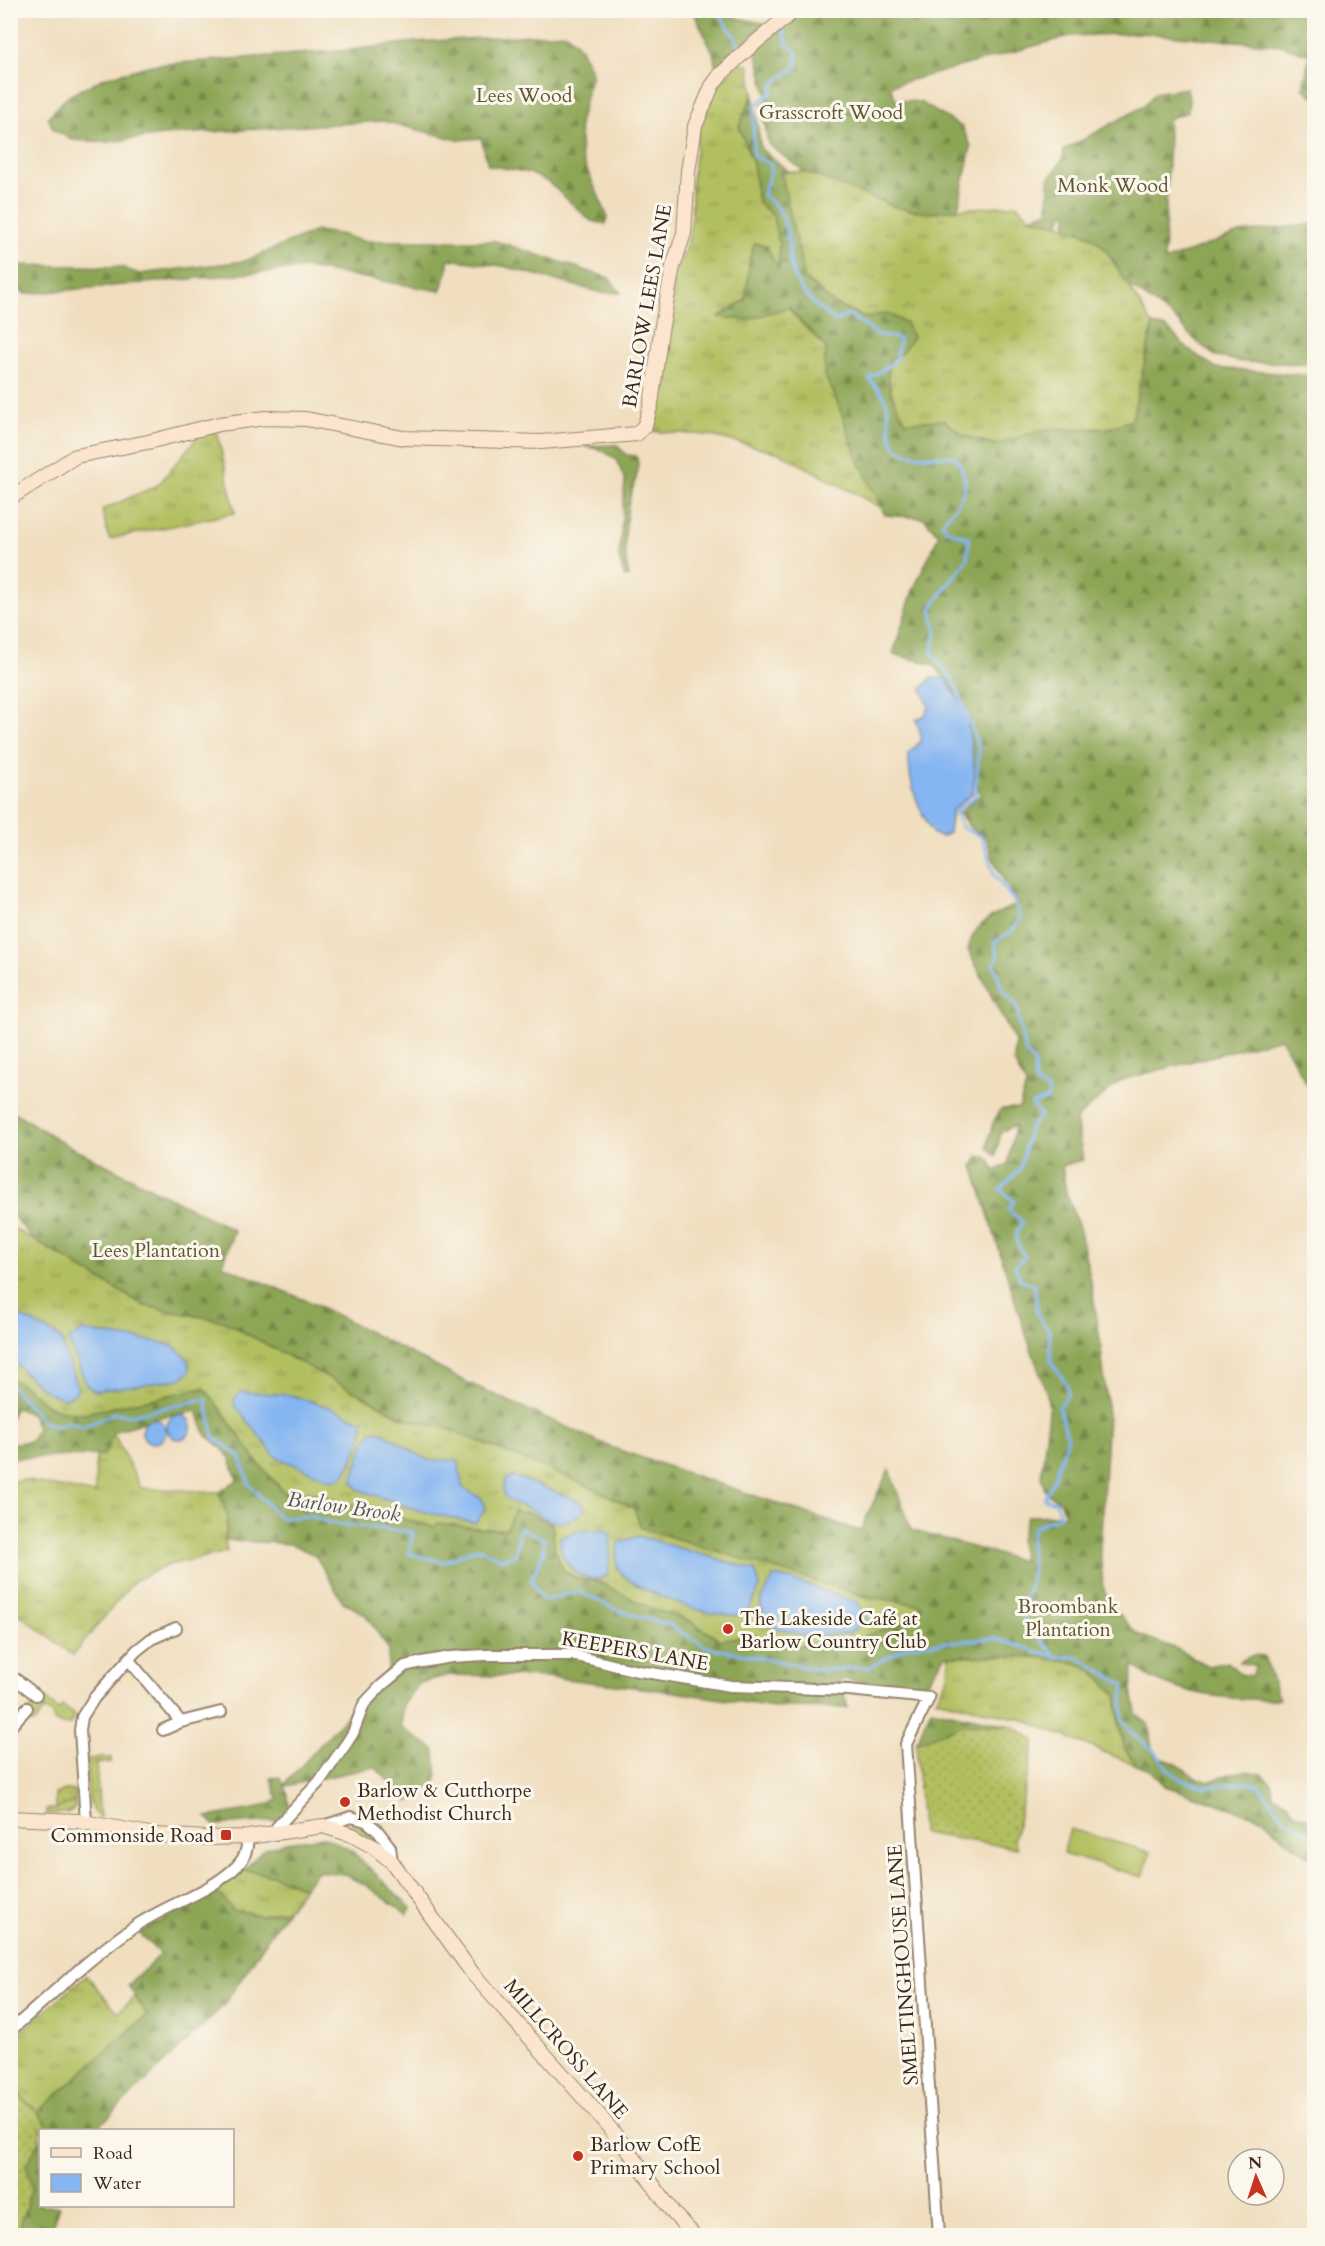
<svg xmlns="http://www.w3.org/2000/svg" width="1325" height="2246" font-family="Cardo,serif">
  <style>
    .grass { fill: url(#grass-tufts); stroke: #767440; stroke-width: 1.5 }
    .forest { fill: url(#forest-firs); stroke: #64683a; stroke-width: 1.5 }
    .garden { fill: url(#garden-dots); stroke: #767440; stroke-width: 1.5 }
    .pitch { fill: #b2bf61; stroke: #767440; stroke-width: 1.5 }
    .water { fill: #85b6f1; stroke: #607088; stroke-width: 1.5 }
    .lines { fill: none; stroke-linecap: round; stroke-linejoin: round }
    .stream { stroke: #85b6f1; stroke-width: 3 }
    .street-casing { stroke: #96846e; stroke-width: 14 }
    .secondary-casing { stroke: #96846e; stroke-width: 16 }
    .street { stroke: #fff; stroke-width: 10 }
    .secondary { stroke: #fbe5cf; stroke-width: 14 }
    .poi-dot { fill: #c8321e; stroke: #fbf7ec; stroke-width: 2 }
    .labels { text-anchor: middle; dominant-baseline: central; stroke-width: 6; stroke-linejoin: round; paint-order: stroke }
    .park-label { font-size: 20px; fill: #5f5732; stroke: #fbf7ec }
    .street-label { font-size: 20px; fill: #3b2a1e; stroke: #fbf7ec }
    .poi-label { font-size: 20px; fill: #3b2a1e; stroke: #fbf7ec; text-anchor: start }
    .water-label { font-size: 21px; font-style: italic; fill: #51545d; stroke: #fbf7ec }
  </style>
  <defs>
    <pattern id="grass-tufts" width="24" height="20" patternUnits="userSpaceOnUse" patternTransform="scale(1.5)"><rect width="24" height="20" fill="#b2bf61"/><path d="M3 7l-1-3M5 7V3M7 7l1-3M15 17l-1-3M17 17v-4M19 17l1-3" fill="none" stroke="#929b4f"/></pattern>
    <pattern id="forest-firs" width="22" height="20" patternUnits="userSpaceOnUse" patternTransform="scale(1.5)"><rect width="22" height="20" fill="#8da657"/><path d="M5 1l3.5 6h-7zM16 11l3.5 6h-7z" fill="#748747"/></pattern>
    <pattern id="garden-dots" width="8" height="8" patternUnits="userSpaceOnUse" patternTransform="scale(1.5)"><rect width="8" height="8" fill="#b2bf61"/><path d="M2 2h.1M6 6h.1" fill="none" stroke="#929b4f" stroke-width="1.8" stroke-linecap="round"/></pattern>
  </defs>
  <rect width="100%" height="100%" fill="#fbf7ec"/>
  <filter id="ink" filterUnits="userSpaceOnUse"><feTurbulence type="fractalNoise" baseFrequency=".0167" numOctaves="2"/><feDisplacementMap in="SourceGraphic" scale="12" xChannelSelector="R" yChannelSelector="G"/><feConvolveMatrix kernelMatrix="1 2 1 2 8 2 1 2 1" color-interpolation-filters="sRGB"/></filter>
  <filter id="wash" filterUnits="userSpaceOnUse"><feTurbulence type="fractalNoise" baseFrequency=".008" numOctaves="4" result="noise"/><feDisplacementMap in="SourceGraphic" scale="24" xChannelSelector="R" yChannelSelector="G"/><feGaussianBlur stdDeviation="1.35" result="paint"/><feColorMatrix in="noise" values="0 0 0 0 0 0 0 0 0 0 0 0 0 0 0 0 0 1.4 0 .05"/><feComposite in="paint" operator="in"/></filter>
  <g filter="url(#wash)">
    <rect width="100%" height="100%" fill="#f0debf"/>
    <path class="grass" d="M740,63l9,2 4,29 -14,33 14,36 5,39 15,14 6,27 -1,27 -12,-24 -17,11v25l-4,18 -25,16 26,4 42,-13c12,17 25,26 38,41l-2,27 10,18 24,66 24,49 -102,-55 -72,-18 -58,-4 27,-162 11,-29 4,-23v-37l7,-54 16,-38z
      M780,171l25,1 94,36 29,5 30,-4 60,-4 12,13 30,6 31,12 15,14 47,75 -21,95 -22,8 -70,2 -44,15 -32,-9 -20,-16 -38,2 -12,-20 -8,-28 4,-16 -3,-45 -21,5 -30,-13 -31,-26z
      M217,431l18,82 -126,26 -7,-29 56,-25 43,-52z
      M10,1226l135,80 78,15 181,97 42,10 145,59 43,21 230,88 58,9 -4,12 -66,24 -55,5 -43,-11 -34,5 -30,-19 -38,-12 -56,-28 -19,-2 -14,-9 -8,-21 -3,-25 -46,5 -72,-2 -67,-17 -57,-18h-26l-27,-30 -43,-62 -10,-12 -119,25c-12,0 -24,0 -34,-6 -16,-8 -23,-24 -40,-27l1,-13 -2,-1z
      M113,1432l28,56 78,4 9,25 -3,23 2,12 -59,13 -34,16 -61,74 -62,-47 -1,-127 14,-1 71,14 1,-40 7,1 4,-4z
      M949,1656c38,0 102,-3 136,10 11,5 22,20 31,28l3,33 6,22 11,16 -112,-45 -88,-21 12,-22z
      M42,1696l16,14 5,-4 11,9 -4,10h-8l-8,-4 -2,-7 -8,-5 -9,14h-5l-7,-6z
      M98,1758h13v4l-15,2 4,54c-17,-10 -11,-43 -12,-59z
      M75,1801l1,7 -9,5 -21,1v-5h10z
      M340,1824c21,0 31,7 44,23z
      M244,1870l28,5 32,13 -17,22 -26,5 -28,-5 -17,-19z
      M86,1975l32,37 18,-16 11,19 -109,97 -27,-24 -1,-47z"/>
    <path class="forest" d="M693,11h41v6l33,7 -35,29 -16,16 -3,-17z
      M802,11h512v86l-11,-9 7,-33 -29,-10 -139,-12 -72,3 -180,50 6,14 24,2 42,25 9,19 -13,63 -30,4 -29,-5 -94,-36 -37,-28 -6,-37 6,-7 -12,-50z
      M567,33l14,16 11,24 -13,51 2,32 26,59 -1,9 -15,-3 -43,-39 -18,-9 -42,-8 -7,-27 -23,2 -75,-19 -220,14 -55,7 -36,-2 -19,-11 -5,-12 20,-21 36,-18 48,-13 197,-15 66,-8z
      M1187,88l2,10 -1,14 -20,7 1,17 -5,125 75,-28 75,-9v140l-72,-2 -27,-6 -19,-15 -22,-23 -47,-34 -21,-34 -15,-14 -25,-8 1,-15 -4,-1 -3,12 -30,-6 18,-7 1,-32 14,-20 1,-9 80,-44 11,-13z
      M753,94l8,55 29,23h-9l24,107 31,26 30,13 21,-5 19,10 7,14 -12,17 -11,4c-6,26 3,42 16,64l38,-2 20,16 32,9 44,-15 70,-2 22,-8 21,-95 14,3 21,21 28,19 98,8v721l-33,-59 -160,42 -45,39 7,41 -21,6 4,26 14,39 11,51 9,56 8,77 -8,135 3,36 5,15 29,33 40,15 31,17 20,-4 12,12 11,2 5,-10 -17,-4 14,-7 11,1 15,43c-38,2 -92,-3 -127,-21 -7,-3 -13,-8 -19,-13l-1,25 4,23 13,12 2,19 6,13 18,6 22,15 14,3 15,-6 20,-4 15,3 11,9 1,12 15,8 7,11 19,5v41l-35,-25 -15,-16 -99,-33 -13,-15 -16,-6 -11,-16 -5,-22 -4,-33c-9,-8 -20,-23 -31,-28 -36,-13 -101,-10 -140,-10l-22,33 -83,-10 8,29 -74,-1 -99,-15 -127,-15 -99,-2 -30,8 -16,21 -2,23 34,23 2,31 -29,21 -33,-35 -90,19 3,9 1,13 -6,9 -8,4 -61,4 -7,-8 47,-8 24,-9 -7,-22 9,-1 4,8 104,-115v-22l-23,-34 -22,-12 -28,-47 -24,-11 -66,-4 3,-23 -9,-25 18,-12 -7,-22 -9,-11 -16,-13 -8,-23 -42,7 -42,14 -6,19 -4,4 -92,3v-14l20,-3 6,-12 -5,-14 -17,-8 -4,11v-38c15,3 22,16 35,25 12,7 26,8 39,8l119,-25 10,12 43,62 27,30h26l57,18 66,17 5,-4 46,6h22l8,-18 15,2 23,11 3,25 8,21 14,9 19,2 56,28 38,12 30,19 34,-5 43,11 55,-5 66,-24 4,-12 -58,-9 -223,-68 -7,-20 -43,-21 -145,-59 -42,-10 -181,-97 -78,-15 -111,-66 -23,-26v-104l54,34 169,86 -12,35 95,40 145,75 151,68 247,83 29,-62 22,61 111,31 -2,-21 7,-24 38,-1 -4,-13 -15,-9 -5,-16 8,-65 -2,-18 -26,-74 -48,-154 5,-10 10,2 7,13 13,-7 7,-39 -14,7 -5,24 -9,-9 6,-24 8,-14 18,-1 7,-23 -12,-23 1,-20 -47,-92c4,-26 27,-37 49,-45l-24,-46 -7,-21 -16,-10 -11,-15 21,-18 -26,-106 -20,-24 -41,-11 20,-64 26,-55 -15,-17 -39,-3 -27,-56 -24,-66 -10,-18 2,-27c-12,-15 -27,-25 -37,-41l-43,13 -27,-3 26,-17c4,-19 2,-39 10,-57l11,3 13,24v-27l-6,-27 -15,-14 -5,-39 -14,-36z
      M316,231l23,3 24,7h133l113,37 12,15h-19l-99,-27 -55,-7v11l-8,21 -133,-23 -282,26 -14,-10v-22l5,3 105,2 18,7 106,-13z
      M617,445l9,10 10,1c7,15 -6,34 -8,50 -3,23 -5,47 1,70l-4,1 -6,-19 6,-78 -9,-21 -14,-9 -19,-4z
      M931,1709l81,17 -49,-1 -47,18z
      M324,1837l27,13 60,58 -4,6 -43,-30 -21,-10 -26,-3 -13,17 -32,-13 -28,-5 19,-20 23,-8z
      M216,1891l17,19 28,5 26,-5 -64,96 -128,124h-47l1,-2 -11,-16 109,-97 -19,-30 33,-31 -22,-21z
      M40,2141v65h19l-10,29 -32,1 15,-49 -6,-23z"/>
    <path class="garden" d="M963,1725l49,1 23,14 -21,100 3,8 -95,-15 -6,-90z
      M65,1790l10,1v10l-20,8v-15z
      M10,2088l28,24 11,16 -1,2h-8v11l-14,23 6,23 -15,49 -7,-1z"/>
    <path class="pitch" d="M1070,1829l80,23 -7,25 -80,-23z"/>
    <path class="water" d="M931,678h14l21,33 9,60 -3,23 -20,16 -3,23 -8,4 -8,-3c-15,-27 -25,-50 -24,-81l12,-12v-7l-5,-14 9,-5 4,-8 -7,-18z
      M11,1314l13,4 36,19 17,50 -1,6 -11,6c-24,-6 -38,-24 -54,-41z
      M83,1331l75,11 17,5 14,14 1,10 -10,8 -85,12 -8,-5 -19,-47z
      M241,1392l50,3 38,12 34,14c1,18 -11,42 -21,57l-11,2 -55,-23 -42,-53v-5z
      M167 1427a12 12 0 1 1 24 0a12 12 0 1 1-24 0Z
      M142 1431a12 12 0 1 1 24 0a12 12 0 1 1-24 0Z
      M379,1430l48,30h31l4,27 20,12 3,11 -10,13 -51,-11 -65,-22 -7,-9 12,-37 8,-13z
      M515,1477l7,2 59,23 4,7c-6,9 -23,15 -34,12 -8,-2 -14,-9 -21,-12 -16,-7 -34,-7 -24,-30z
      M604,1529l7,5 -3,41c-25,14 -50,-13 -48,-38l19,-6z
      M638,1536l117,34 5,16 -14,30c-10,-1 -21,-1 -32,-3 -21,-3 -84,-25 -95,-43 -5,-8 -2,-19 0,-27z
      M774,1576l16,3 67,23 10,17 -18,15 -41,2 -40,-10 -8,-23z"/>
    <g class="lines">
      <path class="stream" d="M717,10l25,39
        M782,27l5,16 9,9 1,14 -23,17 -3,10 -17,14 -1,49 18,8v6l-8,25c5,5 13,10 17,16 12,23 5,50 18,73 7,14 24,26 36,37l16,-6 26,19 24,5 -5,22 -26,18c5,6 15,15 17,22 6,16 -2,44 18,51 17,7 34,2 51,5 20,28 7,43 -13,66l5,7 22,8 -2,21 -36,49 5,22 -4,22 24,34 23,63 -4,48 -20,14 7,17 20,9 12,37 19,26 8,18 -10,14 -17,10 4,13 -4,10 8,24 14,16 9,46 9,12 1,20 14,7 -2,10 -15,4 9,11 -12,14 -9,40 -20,21 14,11 -6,9 15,12c-12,15 -7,20 2,35l-10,9 5,13 15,7 2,28 12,17 2,31 15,21 2,11 -9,13 9,32 -15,42 -9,18 12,3 4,14 -26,11c-6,16 -3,20 -2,37 1,15 -5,33 -12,45l10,19 26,29
        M10,1385l34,37 12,4 13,-4 14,5 31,-14 17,2 75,-16 8,39 26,18 9,28 31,34 31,-2 18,7 84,9 -4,22 35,8 33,-14 25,11 14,-5 4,-26 24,11 -1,15 -12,26 12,21 35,-10 44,21 45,12 40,23 114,23 49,-3 38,-21 85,-8 63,19h21l47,28 -2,34 10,15 23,17 14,20 13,9 23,7 44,-5 10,4 27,34 28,15"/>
    </g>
  </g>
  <g filter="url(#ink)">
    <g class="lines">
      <g class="street-casing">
        <path id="street" d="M128,1659l53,63 40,-10
          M10,1675l26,20
          M10,1727l17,-19
          M163,1730l18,-8
          M86,1822l-6,-92 2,-13 12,-19 42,-47 15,-12 25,-11
          M323,1826l28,-9 15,4 11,9 13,17 2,15
          M278,1833l-1,-6 42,-45 27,-38 7,-11 11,-29 17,-18 24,-20 17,-4 29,-5 34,-2h88l60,15 98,16 117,4 81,8 -23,46 33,492
          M10,2031c40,-35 80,-74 124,-104 31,-22 76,-34 103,-61 9,-9 10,-17 11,-29"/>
      </g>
      <g class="secondary-casing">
        <path id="secondary" d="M10,498l66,-42 72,-14 71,-18 47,-6 40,1 97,19 138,4 96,-8 8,-9 6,-21 10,-73 12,-64 11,-34 4,-62 7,-45 17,-40 8,-11 30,-28 45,-37
          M10,1818l68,3 77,14 52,3 41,-1 75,-11 29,9 22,12 18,15 81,112 125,140 30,36 46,64 21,22"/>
      </g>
      <use href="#street" class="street"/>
      <use href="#secondary" class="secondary"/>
    </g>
  </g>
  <g class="poi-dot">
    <circle cx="728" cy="1629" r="6"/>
    <circle cx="345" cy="1802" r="6"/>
    <rect x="220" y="1829" width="12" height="12" rx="3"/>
    <circle cx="578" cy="2156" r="6"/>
  </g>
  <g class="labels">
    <g class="park-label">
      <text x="524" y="95">Lees Wood</text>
      <text x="831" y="112">Grasscroft Wood</text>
      <text x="1113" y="185">Monk Wood</text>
      <text x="156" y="1250">Lees Plantation</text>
      <text x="1068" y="1606">Broombank<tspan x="1068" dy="23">Plantation</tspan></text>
    </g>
    <g class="street-label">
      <text transform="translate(647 306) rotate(-80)">BARLOW LEES LANE</text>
      <text transform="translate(635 1651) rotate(10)">KEEPERS LANE</text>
      <text transform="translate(903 1965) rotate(-94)">SMELTINGHOUSE LANE</text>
      <text transform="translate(566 2049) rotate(49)">MILLCROSS LANE</text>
    </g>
    <g class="poi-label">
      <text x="740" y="1618">The Lakeside Café at<tspan x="740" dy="23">Barlow Country Club</tspan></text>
      <text x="357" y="1790">Barlow &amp; Cutthorpe<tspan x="357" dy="23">Methodist Church</tspan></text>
      <text x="214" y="1835" text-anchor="end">Commonside Road</text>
      <text x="590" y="2144">Barlow CofE<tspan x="590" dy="23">Primary School</tspan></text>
    </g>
    <g class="water-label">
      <text transform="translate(344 1507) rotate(8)">Barlow Brook</text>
    </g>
  </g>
  <rect width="1325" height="2246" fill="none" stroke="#fbf7ec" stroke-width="36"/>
  <rect x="39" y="2129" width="195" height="78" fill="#fbf7ec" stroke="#aea59a" stroke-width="1.5"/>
  <rect x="51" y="2148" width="30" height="9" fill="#fbe5cf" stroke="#aea59a" stroke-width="1.5"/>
  <text x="93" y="2159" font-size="18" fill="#3b2a1e">Road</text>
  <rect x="51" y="2174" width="30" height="18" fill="#85b6f1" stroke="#aea59a" stroke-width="1.5"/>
  <text x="93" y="2189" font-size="18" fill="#3b2a1e">Water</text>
  <g transform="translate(1256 2177) rotate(357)"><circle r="28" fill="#fbf7ec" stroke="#aea59a" stroke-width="1.5"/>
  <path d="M0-4.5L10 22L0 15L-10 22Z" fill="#c8321e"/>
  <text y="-9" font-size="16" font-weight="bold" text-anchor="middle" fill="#3b2a1e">N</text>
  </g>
</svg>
